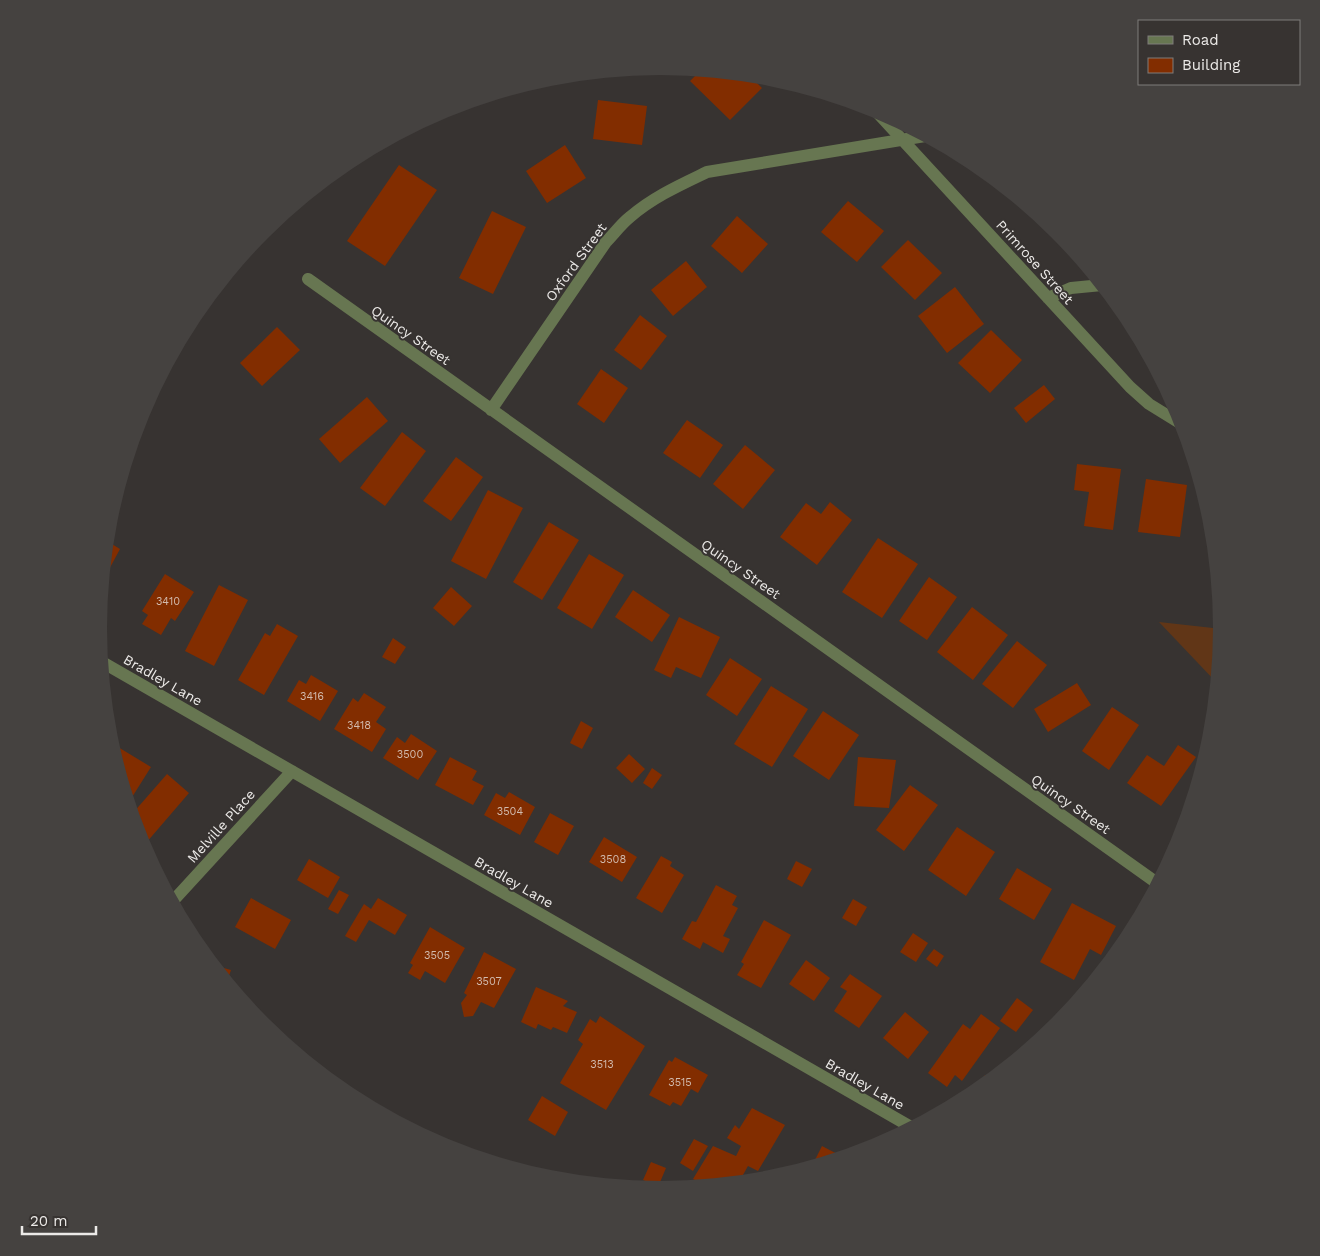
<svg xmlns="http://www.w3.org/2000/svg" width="1320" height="1256" font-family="'Work Sans',sans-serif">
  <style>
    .green { fill: #613617 }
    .building { fill: #822d00 }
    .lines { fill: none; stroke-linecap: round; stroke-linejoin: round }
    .minor { stroke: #677651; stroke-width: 12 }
    .labels { text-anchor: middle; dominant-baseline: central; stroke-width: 4; stroke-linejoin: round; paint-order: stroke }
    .number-label { font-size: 11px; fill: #d2bbae }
    .street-label { font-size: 14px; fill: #eceae8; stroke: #373331 }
  </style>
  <rect width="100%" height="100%" fill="#373331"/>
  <path class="green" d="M1159,622l63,7 -6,53z"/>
  <path class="building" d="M701,70l48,5 13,13 -32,32 -40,-39z
    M598,100l49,6 -5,39 -49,-6z
    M565,145l21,33 -39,25 -21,-32z
    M399,165l38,25 -52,76 -38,-25z
    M848,201l36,30 -27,31 -36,-30z
    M492,211l34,16 -33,67 -34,-16z
    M737,216l31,28 -26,29 -31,-27z
    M908,240l34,33 -27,27 -34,-33z
    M686,261l21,26 -34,29 -22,-26z
    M955,287l29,37 -37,29 -29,-37z
    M640,315l27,21 -26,34 -27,-20z
    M277,327l23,23 -38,36 -22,-23z
    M991,330l31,30 -32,33 -32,-30z
    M601,369l27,19 -24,35 -27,-19z
    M1044,385l11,14 -29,24 -12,-15z
    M367,397l21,24 -48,42 -21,-24z
    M687,420l36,25 -23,33 -37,-25z
    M402,432l24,19 -41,55 -25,-18z
    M745,445l30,25 -32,39 -30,-25z
    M456,457l27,20 -32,44 -28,-20z
    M1077,464l44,5 -8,61 -29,-4 5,-34 -15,-2z
    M1146,479l41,6 -7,52 -42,-5z
    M488,490l35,18 -37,71 -35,-18z
    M830,502l22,18 -35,45 -37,-28 26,-34 15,11z
    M549,522l30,18 -37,60 -29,-18z
    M878,538l40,26 -36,54 -40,-26z
    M107,541l13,8 -14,26 -2,-1z
    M589,554l35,21 -32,54 -35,-21z
    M165,574l29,18 -19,29 -4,-3 -10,17 -19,-11 6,-9 -6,-4z
    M929,577l28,20 -30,43 -28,-19z
    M219,585l29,15 -34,66 -29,-15z
    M451,587l21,19 -18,20 -21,-18z
    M633,590l37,25 -18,27 -37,-25z
    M972,607l36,28 -35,45 -36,-28z
    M679,617l41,20 -19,41 -25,-11 -5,11 -17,-8z
    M277,624l21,12 -34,59 -26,-15 27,-47 5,3z
    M393,638l13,9 -11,17 -13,-7z
    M1017,641l30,24 -34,43 -31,-24z
    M730,658l32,21 -25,37 -31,-21z
    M311,675l27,16 -18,30 -33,-20 12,-21 7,4z
    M1077,683l14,22 -43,27 -14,-23z
    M771,686l37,23 -36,58 -38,-23z
    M364,693l22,14 -10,15 10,7 -14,23 -38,-23 19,-31 5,4z
    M1112,707l27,18 -30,45 -27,-19z
    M823,711l36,24 -30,45 -36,-24z
    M581,721l12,7 -11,21 -12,-6z
    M411,734l26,17 -19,29 -35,-22 14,-21 8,6z
    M1178,745l18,12 -35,49 -34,-23 20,-28 17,11z
    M118,747l33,20 -22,35 -15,-48z
    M629,754l16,15 -13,14 -16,-15z
    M450,757l27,14 -5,9 12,6 -11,19 -38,-20z
    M858,757l38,3 -7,48 -35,-2z
    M652,768l10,7 -10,14 -9,-6z
    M167,774l22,19 -43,50 -7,-6 -7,-23z
    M910,785l28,20 -34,46 -28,-21z
    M509,792l26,15 -15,28 -36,-20 12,-22 9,5z
    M550,813l24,13 -16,29 -24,-13z
    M957,827l38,25 -29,44 -38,-26z
    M604,837l33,20 -15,25 -33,-20z
    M661,856l11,6 -2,4 14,9 -22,38 -26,-15z
    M309,859l31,18 -12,21 -31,-18z
    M796,861l16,8 -10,18 -15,-8z
    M1017,868l35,21 -18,31 -35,-21z
    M716,885l21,11 -5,9 6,3 -15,28 7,3 -7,14 -20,-11 -3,7 -18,-10 10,-18 4,1z
    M339,890l10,5 -11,19 -10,-5z
    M251,898l40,22 -16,29 -40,-22z
    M378,898l29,17 -12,20 -26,-15 -13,22 -11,-6 19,-32 7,5z
    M853,899l14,8 -11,19 -14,-8z
    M1072,903l44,23 -15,29 -11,-6 -16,31 -34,-18z
    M764,920l27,15 -30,53 -24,-13 7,-11 -3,-2z
    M430,927l35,21 -20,35 -20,-12 -5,9 -12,-7 5,-8 -3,-2z
    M913,933l15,10 -12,19 -16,-10z
    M934,949l10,7 -7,11 -11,-8z
    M484,952l32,17 -22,39 -13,-6 -8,14 -9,1 -3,-14 6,-8 -3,-2z
    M806,960l24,18 -16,23 -25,-17z
    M213,965l18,5 -4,12z
    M850,974l32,22 -23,32 -25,-17 13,-20 -7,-4z
    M536,987l32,14 -5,5 14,6 -10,21 -14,-6 -2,3 -13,-6 -2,5 -15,-7z
    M1017,998l16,12 -17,22 -16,-11z
    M905,1012l24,20 -21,27 -25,-21z
    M981,1014l19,14 -38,53 -7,-6 -8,12 -19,-14 35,-49 7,5z
    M600,1016l45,30 -39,64 -46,-27 23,-39 -5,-4 12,-21 6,4z
    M675,1057l33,18 -10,18 -7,-4 -10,17 -8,-4 -3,4 -21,-11 20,-35 3,2z
    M985,1075l7,4 -17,13z
    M542,1096l26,16 -13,24 -27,-16z
    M752,1108l33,17 -27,46 -10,-5 -9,16 -35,3 -11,-6 20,-33 23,10 5,-10 -14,-8 8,-13 4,4z
    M694,1139l14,7 -15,25 -13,-8z
    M822,1146l21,11 -31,9z
    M651,1162l15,6 -8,19 -15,-7z"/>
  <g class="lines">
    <path class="minor" d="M874,109l256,278 19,17 34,21
      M308,279l849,604
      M1048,298l23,-10 31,-3
      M491,410l115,-168c8,-8 15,-18 24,-25 23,-20 50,-32 77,-45l218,-36
      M102,662l809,465
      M172,902l120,-131"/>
  </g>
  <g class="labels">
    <g class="number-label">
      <text x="168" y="601">3410</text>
      <text x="312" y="696">3416</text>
      <text x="359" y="725">3418</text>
      <text x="410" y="754">3500</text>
      <text x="510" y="811">3504</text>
      <text x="613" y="859">3508</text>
      <text x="437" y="955">3505</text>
      <text x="489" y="981">3507</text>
      <text x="602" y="1064">3513</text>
      <text x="680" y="1082">3515</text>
    </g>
    <g class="street-label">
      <text transform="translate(576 262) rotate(-54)">Oxford Street</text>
      <text transform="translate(1035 262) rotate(48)">Primrose Street</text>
      <text transform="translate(411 335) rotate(35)">Quincy Street</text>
      <text transform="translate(741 569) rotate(35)">Quincy Street</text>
      <text transform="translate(163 680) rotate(30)">Bradley Lane</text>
      <text transform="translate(1071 804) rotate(35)">Quincy Street</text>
      <text transform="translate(221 826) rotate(-48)">Melville Place</text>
      <text transform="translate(514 882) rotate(30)">Bradley Lane</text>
      <text transform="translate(865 1084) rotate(30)">Bradley Lane</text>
    </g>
  </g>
  <path d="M0 0H1320V1256H0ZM107 628a553 553 0 1 1 1106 0a553 553 0 1 1-1106 0Z" fill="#454240" fill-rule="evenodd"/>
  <rect x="1138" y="20" width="162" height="65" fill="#373331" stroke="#7f7c7a"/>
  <rect x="1148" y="36" width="25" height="8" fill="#677651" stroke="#7f7c7a"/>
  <text x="1182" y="45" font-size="15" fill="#eceae8">Road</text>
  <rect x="1148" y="58" width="25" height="15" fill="#822d00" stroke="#7f7c7a"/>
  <text x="1182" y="70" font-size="15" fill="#eceae8">Building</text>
  <path d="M22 1226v8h74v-8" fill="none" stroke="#eceae8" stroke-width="2.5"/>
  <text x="30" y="1226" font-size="15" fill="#eceae8" stroke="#373331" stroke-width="4" paint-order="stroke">20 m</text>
</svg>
